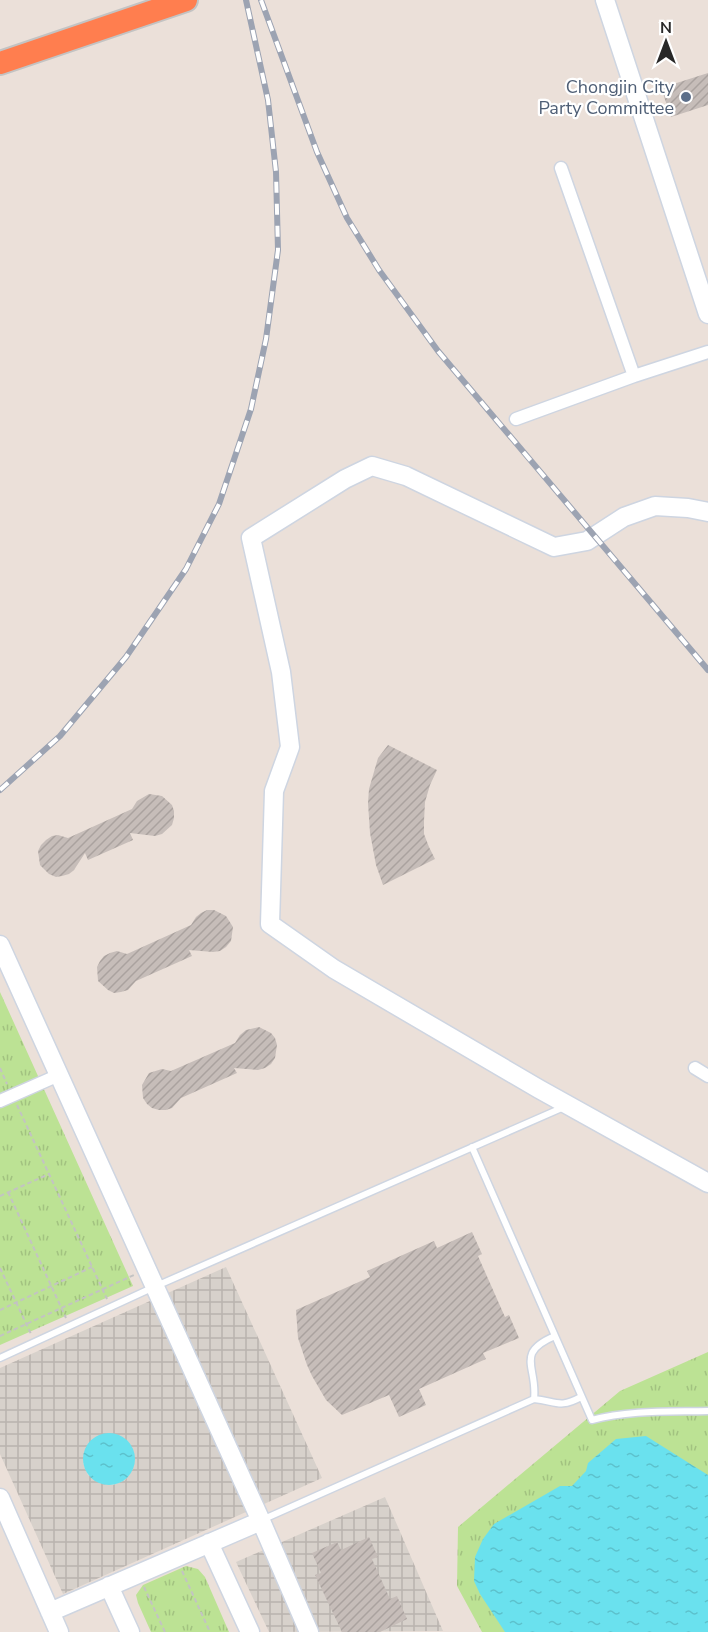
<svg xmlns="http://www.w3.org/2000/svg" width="708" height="1632" font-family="'Nunito Sans',sans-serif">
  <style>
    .grass { fill: url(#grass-tufts) }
    .plaza { fill: url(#plaza-grid); fill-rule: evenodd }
    .water { fill: url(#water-ripples) }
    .building { fill: url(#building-hatch) }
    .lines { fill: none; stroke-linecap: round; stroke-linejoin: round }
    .lane-casing { stroke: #ced5e1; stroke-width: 9 }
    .street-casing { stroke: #ced5e1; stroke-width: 15 }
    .secondary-casing { stroke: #ced5e1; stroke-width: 21 }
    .highway-casing { stroke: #c3c3c3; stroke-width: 26 }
    .path { stroke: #c3c3c3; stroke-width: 2; stroke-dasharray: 4.5 3; stroke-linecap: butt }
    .lane { stroke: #fff; stroke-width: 6 }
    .street { stroke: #fff; stroke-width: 12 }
    .secondary { stroke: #fff; stroke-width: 18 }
    .highway { stroke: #ff7e4f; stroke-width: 22 }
    .rail-casing { stroke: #9ca3b2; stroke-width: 6 }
    .rail { stroke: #fff; stroke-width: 4; stroke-dasharray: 11; stroke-linecap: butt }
    .service-dot { fill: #5c6f8a; stroke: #fff; stroke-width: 2 }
    .labels { text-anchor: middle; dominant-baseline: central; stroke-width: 4.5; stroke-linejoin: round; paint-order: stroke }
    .service-label { font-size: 18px; fill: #4e5e75; stroke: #fff; text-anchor: end }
  </style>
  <defs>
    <pattern id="grass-tufts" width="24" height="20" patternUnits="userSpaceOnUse" patternTransform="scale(1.5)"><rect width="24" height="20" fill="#bce294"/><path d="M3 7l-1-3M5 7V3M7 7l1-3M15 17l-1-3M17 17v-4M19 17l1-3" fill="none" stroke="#a2c280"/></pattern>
    <pattern id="plaza-grid" width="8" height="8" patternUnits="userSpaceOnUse" patternTransform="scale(1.5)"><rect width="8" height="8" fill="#d7d1cb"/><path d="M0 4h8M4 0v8" fill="none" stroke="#b9b3ae"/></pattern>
    <pattern id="water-ripples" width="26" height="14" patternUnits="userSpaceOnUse" patternTransform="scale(1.5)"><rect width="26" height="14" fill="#6ae1ee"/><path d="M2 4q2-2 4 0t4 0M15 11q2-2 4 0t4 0" fill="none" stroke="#5cc1cc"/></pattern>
    <pattern id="building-hatch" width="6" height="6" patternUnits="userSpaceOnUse" patternTransform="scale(1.5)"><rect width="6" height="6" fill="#c6bdb9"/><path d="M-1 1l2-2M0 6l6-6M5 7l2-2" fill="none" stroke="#aaa29f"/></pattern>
  </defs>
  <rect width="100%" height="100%" fill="#ebe0d9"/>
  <path class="grass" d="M0,992l133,294 -133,59z
    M708,1352v280h-226l-25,-46 1,-59 162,-136z
    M186,1566l12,3 7,8 24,55h-78l-13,-29 -2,-8 7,-10z"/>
  <path class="plaza" d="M226,1267l96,211 -259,116 -63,-140v-86zM83,1463l50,6 -8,11 -12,5 -25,-10z
    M385,1497l58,134 -174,1 -33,-70z"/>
  <path class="water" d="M83 1459a26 26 0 1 1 52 0a26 26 0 1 1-52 0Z
    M646,1436l62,39v157h-203l-25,-38 -6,-13 1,-24 8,-18 11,-15 66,-38h12l14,-15 2,-8 28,-24z"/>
  <path class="building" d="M708,73v32l-37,12 -10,-29z
    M388,745l49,25 -7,15 -5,17 -1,19v13l5,13 6,12 -52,26 -7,-20 -6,-32 -2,-30 1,-14 9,-31z
    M149,794l13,2 10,9 2,6v7l-2,7 -10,9 -7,2 -25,-3 3,7 -45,20 -3,-7 -11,17 -5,4 -7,2 -6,1 -7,-3 -9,-9 -2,-14 3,-6 5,-5 6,-4 6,-1 10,3 64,-29 5,-8z
    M207,910h7l12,6 7,11 -2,14 -5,6 -6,4 -7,1 -24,-2 3,6 -56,25 -8,9 -7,2 -7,1 -6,-3 -10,-9 -1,-14 3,-6 4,-5 6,-3 7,-2 10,3 64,-29 5,-8 5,-4z
    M259,1027l12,6 4,5 2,7 -2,13 -4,6 -6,4 -7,2 -24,-2 3,5 -56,25 -9,10 -6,2h-7l-7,-2 -5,-4 -4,-6 -1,-13 7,-12 13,-4 9,2 64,-28 5,-8 6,-5z
    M472,1232l10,22 -4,2 27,61 4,-2 10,23 -36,15 3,6 -67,30 7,16 -27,12 -10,-22 -47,20 -16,-15 -14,-24 -5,-11 -9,-27 -2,-28 74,-33 -3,-6 67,-30 3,7z
    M369,1537l9,20 -6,2 18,40 7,-3 10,23 -27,13h-38l-27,-57 6,-2 -9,-20 25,-11 4,8z"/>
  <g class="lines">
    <g class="lane-casing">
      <path id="lane" d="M472,1147l120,273c37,-10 78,-8 116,-9
        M0,1358l154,-71 410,-180
        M534,1399c4,-31 -20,-46 21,-63
        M264,1519l270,-120c22,2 25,10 47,-2"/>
    </g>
    <g class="street-casing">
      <path id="street" d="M561,168l73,208
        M516,419l118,-43 74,-24
        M695,1068l13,8
        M0,1101l59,-26"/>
    </g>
    <g class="secondary-casing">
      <path id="secondary" d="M605,0l103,314
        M708,512l-20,-4 -33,-2 -31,11 -37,24 -33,6 -148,-71 -34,-10 -27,13 -94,59 30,134 9,75 -16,44 -4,133 64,45 205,120 169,94
        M0,945l261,576 48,111
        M0,1498l59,134
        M209,1543l41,89
        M109,1586l21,46
        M50,1612l211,-91"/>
    </g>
    <g class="highway-casing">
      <path id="highway" d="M0,63l186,-63"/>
    </g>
    <path class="path" d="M0,1068l7,16
      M17,1105l90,194
      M8,1192l58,126
      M0,1196l49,-22
      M0,1268l31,66
      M0,1310l92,-43
      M0,1336l134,-61
      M182,1571l28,61
      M144,1587l21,45"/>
    <use href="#lane" class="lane"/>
    <use href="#street" class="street"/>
    <use href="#secondary" class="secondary"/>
    <use href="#highway" class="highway"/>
    <g class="rail-casing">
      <path id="rail" d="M261,0l56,152 30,66 32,52 59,81 270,319
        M0,790l60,-54 66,-79 60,-88 33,-65 32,-95 15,-70 12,-89 -2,-78 -8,-72 -22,-100"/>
    </g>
    <use href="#rail" class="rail"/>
  </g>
  <circle class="service-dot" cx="686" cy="97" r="6"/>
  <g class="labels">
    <g class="service-label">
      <text x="674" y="87">Chongjin City<tspan x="674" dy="21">Party Committee</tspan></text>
    </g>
  </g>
  <g transform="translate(666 42)" stroke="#ffffff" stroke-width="4.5" paint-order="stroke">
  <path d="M0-4.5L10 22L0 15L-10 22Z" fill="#282828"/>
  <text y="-9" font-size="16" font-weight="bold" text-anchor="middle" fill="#282828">N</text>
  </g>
</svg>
